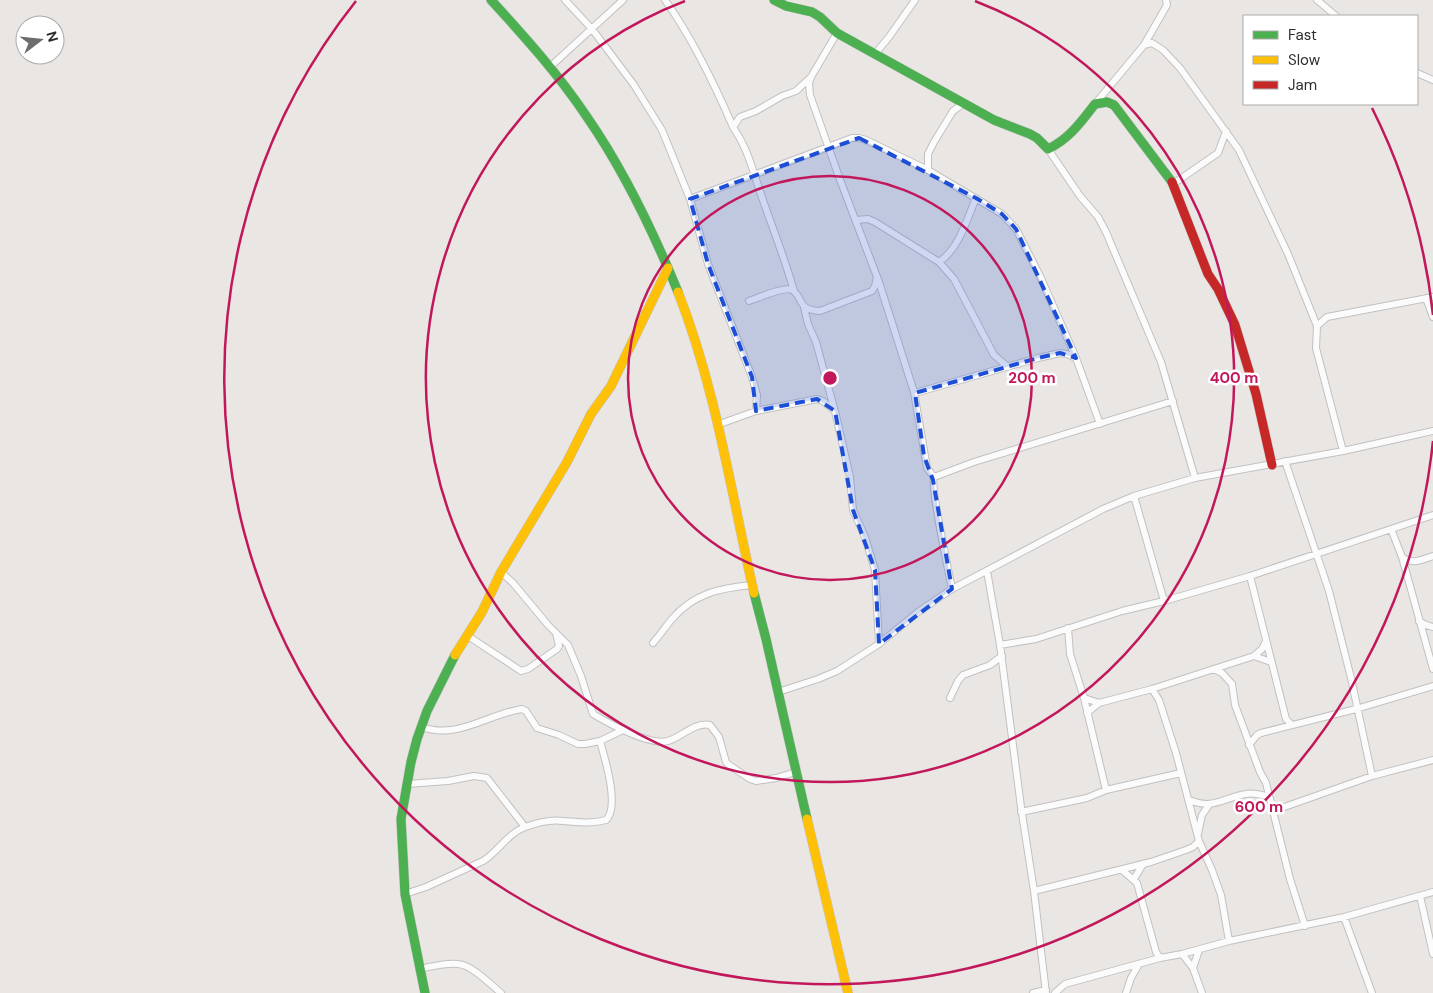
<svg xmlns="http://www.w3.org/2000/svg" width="1433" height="993" font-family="'DM Sans',sans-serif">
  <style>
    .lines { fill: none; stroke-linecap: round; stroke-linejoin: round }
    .street-casing { stroke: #c2c1c1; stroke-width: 8 }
    .fast-casing { stroke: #c2c1c1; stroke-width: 10 }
    .slow-casing { stroke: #c2c1c1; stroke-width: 10 }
    .jam-casing { stroke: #c2c1c1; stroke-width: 10 }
    .street { stroke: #fcfbfb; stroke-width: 6 }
    .fast { stroke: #4caf50; stroke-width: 9 }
    .slow { stroke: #ffc107; stroke-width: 9 }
    .jam { stroke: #c62828; stroke-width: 9 }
    .marked { fill: #1d4ed8; fill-opacity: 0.2; stroke: #1d4ed8; stroke-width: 4; stroke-dasharray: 10 6; stroke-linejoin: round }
    .ring { fill: none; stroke: #c2185b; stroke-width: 2.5 }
    .centre { fill: #c2185b; stroke: #fff; stroke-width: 2.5 }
    .ring-label { font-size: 15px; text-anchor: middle; font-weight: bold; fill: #c2185b; stroke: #fff; stroke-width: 5; stroke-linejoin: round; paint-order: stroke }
  </style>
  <rect width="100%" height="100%" fill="#e9e6e3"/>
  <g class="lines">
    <g class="street-casing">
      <path id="street" d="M565,0l27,29 42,56 28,45 28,69 18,65 44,113 5,18 -1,16
        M665,0c28,39 49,83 68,127
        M1317,0l19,16
        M837,33l-26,44 -2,6 1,12 29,82 40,105 35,110 13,76 7,9
        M1144,45l23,-40 -1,-5
        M875,54l14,-17 26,-37
        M551,66l72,-66
        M1417,73l16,7
        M964,103l-11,8 -19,31 -6,12v16l74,44 14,15 24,47 36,82
        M1095,104l49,-59 8,-2 11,7 17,18 59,82 49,104 29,72
        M1048,149l32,47 18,21 8,15 55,130 34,116
        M1173,184l45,-31 8,-22
        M690,199l162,-61h7l7,2 62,30
        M856,220l12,-1 7,3 64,40 15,17 40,76 14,12
        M939,262c20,-13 28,-43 37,-64
        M794,291c-11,-39 -27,-76 -39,-115 -6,-18 -11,-33 -22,-49l7,-10 16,-6 26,-15 14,-5 14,-13
        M1426,298l7,19
        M749,301c9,-3 36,-15 43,-11 12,7 4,20 28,21l52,-20 3,-5 2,-9
        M804,307l4,17 8,18 18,66
        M915,393l123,-35 22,-5 7,1 9,4 24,66
        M717,425l39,-14 61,-12 6,2 12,10 15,66 3,33 12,27 10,33 4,74
        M1343,451l-27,-103 1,-22 10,-9 106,-20
        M1285,461l44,130 22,87 21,98
        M1134,496l30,105
        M1391,529l11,28 31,112
        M1402,557c10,8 19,3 31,-1
        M987,571l13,74 21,162 13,84 12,102
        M501,572l12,11 35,42 20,20 13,31 12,38c15,9 57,32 75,27 14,-4 26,-19 42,-16l9,12 7,25 3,3 21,14 6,2 20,-3 20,-6
        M1250,576l36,143 6,6
        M952,589c-3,-16 -22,-103 -18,-112l40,-15 199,-61
        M1419,621l7,4 7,2
        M1068,628l2,26 14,44 22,92
        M468,636l53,35 7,-2 29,-20 2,-3 -3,-13
        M653,643c7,-8 13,-17 19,-24 22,-26 49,-31 80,-34
        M1000,645l36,-6 86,-28 42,-10 86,-25 183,-61
        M1254,656l8,-7 4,-8
        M1214,669l8,4 10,11 3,21 25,67 6,11 24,96 15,47
        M1152,689l7,11 17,53 23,88 13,29 9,25 8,46
        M778,692l40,-13 19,-8 42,-27 39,-32 34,-23 151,-80 31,-13 61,-18 148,-27 90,-20
        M950,698l8,-17 5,-6 27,-10 12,-9
        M1084,698l15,5 53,-14 102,-33 17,6
        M1087,713l12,-10
        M422,727c35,13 66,-13 100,-18l4,2 11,17 22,7 19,9h7l15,-3 23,-11
        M1249,745l8,-10 4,-2 95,-24 77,-23
        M407,784l41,-3 26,-5 13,2 38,49
        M1189,800c25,10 33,-2 57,-6 8,-2 16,1 23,3
        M1273,811l99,-35 61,-16
        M1021,812l66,-14 19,-8 75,-17
        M1198,834l4,-19 7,-10
        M1122,870l15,13 19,69 4,6
        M1134,879l9,-15
        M1034,891l117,-29 35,-12 7,-3 6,-6
        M405,894l21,-7 57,-26c16,-10 24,-27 42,-34 11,-4 27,-8 38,-6 15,1 28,3 43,-1 14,-13 -1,-61 -6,-79
        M1420,896l13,58
        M1344,917l28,76
        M1182,954l11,14 9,25
        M1193,968l6,-18
        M419,969c12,-2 27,-7 39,-5 14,1 32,20 43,29
        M1033,993l13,-3
        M1055,993l10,-9 95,-26 22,-4 47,-13 115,-24 89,-25
        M1126,993l5,-15 8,-14"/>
    </g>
    <g class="fast-casing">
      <path id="fast" d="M491,0c34,37 68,75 96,117 38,55 66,114 91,175
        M774,0l12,6 26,6 8,5 17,16 157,87 36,14 7,4 11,11c21,-10 33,-27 47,-45l12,-2 7,3 58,77
        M754,593l12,46 41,180
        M425,993l-20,-99 -4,-75 10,-57 6,-23 10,-28 28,-56"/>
    </g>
    <g class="slow-casing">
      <path id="slow" d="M678,292c38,97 53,200 76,301
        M455,655l27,-43 19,-40 66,-110 24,-48 20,-28 57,-118
        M807,819l41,174"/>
    </g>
    <g class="jam-casing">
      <path id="jam" d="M1172,182l36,92 10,15 17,36 21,69 16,71"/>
    </g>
    <use href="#street" class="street"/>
    <use href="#fast" class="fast"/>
    <use href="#slow" class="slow"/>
    <use href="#jam" class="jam"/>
  </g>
  <path class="marked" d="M859,138l117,60 26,16 14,15 60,129 -16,-5 -22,5 -123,35 9,63 9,24 19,109 -73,55 -4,-74 -22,-60 -18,-99 -18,-12 -61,12 -4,-34 -44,-113 -18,-65z"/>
  <g class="ring">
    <circle cx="830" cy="378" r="202"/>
    <path d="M975 1A404 404 0 1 1 685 1"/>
    <path d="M1433 441A606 606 0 1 1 356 1M1372 108A606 606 0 0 1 1433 315"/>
  </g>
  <circle cx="830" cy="378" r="8" class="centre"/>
  <g class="ring-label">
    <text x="1032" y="383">200 m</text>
    <text x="1234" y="383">400 m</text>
    <text x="1259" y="812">600 m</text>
  </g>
  <rect x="1243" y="15" width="175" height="90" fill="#ffffff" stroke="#ababab"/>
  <rect x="1253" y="31" width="25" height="8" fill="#4caf50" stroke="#ababab"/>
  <text x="1288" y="40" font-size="15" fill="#2c2c2c">Fast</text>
  <rect x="1253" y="56" width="25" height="8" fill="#ffc107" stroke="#ababab"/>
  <text x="1288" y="65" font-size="15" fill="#2c2c2c">Slow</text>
  <rect x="1253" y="81" width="25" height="8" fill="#c62828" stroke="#ababab"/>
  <text x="1288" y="90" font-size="15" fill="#2c2c2c">Jam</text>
  <g transform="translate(40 40) rotate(74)"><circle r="24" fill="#ffffff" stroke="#ababab"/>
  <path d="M0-4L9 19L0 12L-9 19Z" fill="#6e6d6c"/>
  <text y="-8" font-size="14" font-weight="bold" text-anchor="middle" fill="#2c2c2c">N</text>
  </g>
</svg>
